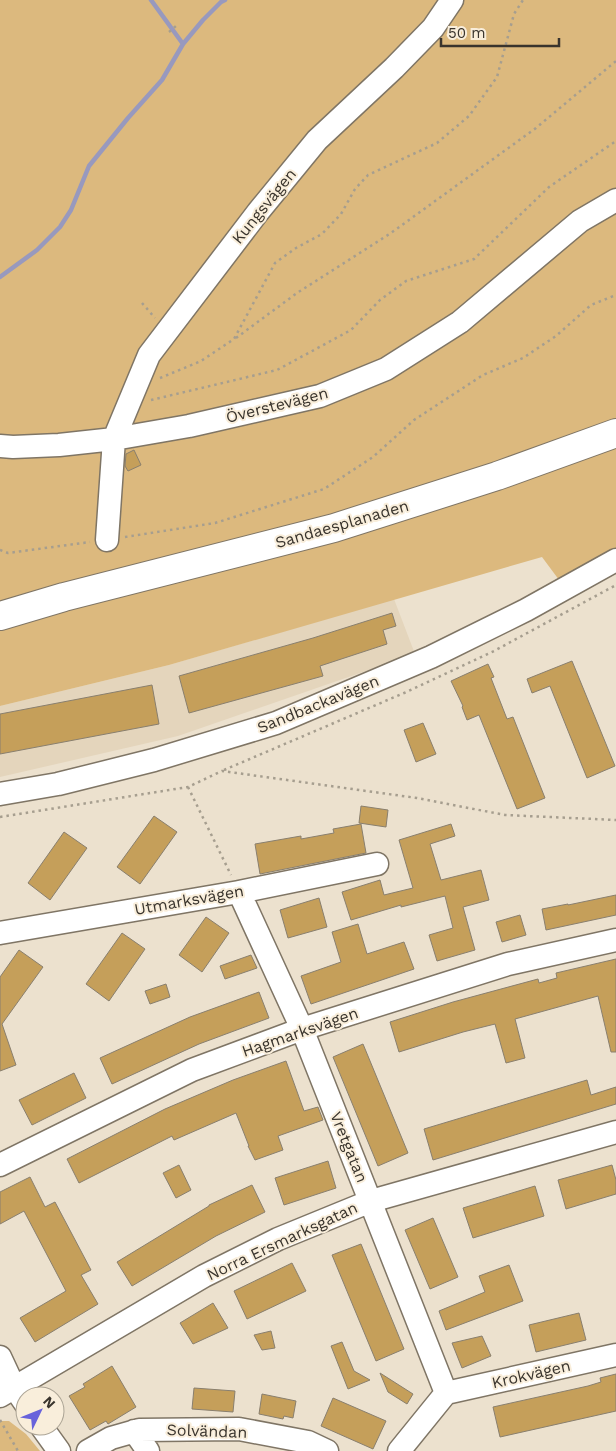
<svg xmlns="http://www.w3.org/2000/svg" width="616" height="1451" font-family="'Work Sans',sans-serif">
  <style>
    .built { fill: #e4d5bc }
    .green { fill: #dcb97e }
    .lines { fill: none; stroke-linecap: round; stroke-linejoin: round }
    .stream { stroke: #9899be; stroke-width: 4.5 }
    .building { fill: #c59f5a; stroke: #897f6e }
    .minor-casing { stroke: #7f7565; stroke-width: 25 }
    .major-casing { stroke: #7f7565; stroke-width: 30 }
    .path { stroke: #a69e8f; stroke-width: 2.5; stroke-dasharray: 2.5 4; stroke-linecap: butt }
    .minor { stroke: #fff; stroke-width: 22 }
    .major { stroke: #fff; stroke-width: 28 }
    .labels { text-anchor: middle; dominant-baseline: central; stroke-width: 4; stroke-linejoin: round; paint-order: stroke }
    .street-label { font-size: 16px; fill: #39342d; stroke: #f9eedb }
  </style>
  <rect width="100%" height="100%" fill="#ece1ce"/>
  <path class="built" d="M394,599l21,55 -237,82 -178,41v-71l169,-41z"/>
  <path class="green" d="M0,0h616v560l-51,28 -23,-31 -373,108 -169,41z
    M0,1421h9l17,13 14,17h-40z"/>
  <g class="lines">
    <path class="stream" d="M151,0l32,44
      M0,277l37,-27 23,-23 11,-17 18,-44 39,-48 34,-38 21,-36 20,-24 18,-18 4,-2"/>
  </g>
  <path class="building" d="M134,450l7,15 -13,6 -3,-5 1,-12z
    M392,613l4,13 -13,4 4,14 -67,22 3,10 -134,37 -10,-37 134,-38z
    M572,661l43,105 -28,12 -37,-92 -18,7 -5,-14z
    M488,664l6,13 -3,1 16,41 6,-2 32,81 -28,11 -38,-94 -12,5 -5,-13 1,-1 -12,-25z
    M152,685l7,39 -159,30v-40z
    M423,723l13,31 -20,8 -12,-32z
    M361,806l27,4 -2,17 -27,-4z
    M154,816l23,16 -37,52 -23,-17z
    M361,824l5,29 -106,21 -5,-30 46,-8v3l33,-6 -1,-4z
    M451,824l4,12 -25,8 11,36 40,-10 8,30 -26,7 12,43 -38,11 -8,-26 24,-7 -8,-32 -44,11v-2l-50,15 -9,-28 38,-12 4,15 29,-7 -14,-48z
    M64,832l23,16 -37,52 -22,-17z
    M616,895v20l-70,15 -4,-21 26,-5v1z
    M319,898l8,29 -39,11 -8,-28z
    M520,915l6,20 -24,7 -6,-20z
    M206,917l23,16 -27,39 -23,-17z
    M358,924l9,30 37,-12 10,27 -103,35 -10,-28 40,-14 -9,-30z
    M122,933l23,16 -36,52 -23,-17z
    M19,950l24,17 -41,57 14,41 -16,6v-94z
    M251,955l6,13 -32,11 -5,-13z
    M616,959v93h-5l-13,-56 -83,23 10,39 -19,5 -11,-39 -32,8 -64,20 -9,-30 63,-20 85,-23 1,4 18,-5 -1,-5z
    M166,984l4,13 -20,7 -5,-13z
    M259,992l10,26 -70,26 -87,40 -12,-26 90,-41z
    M363,1044l45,109 -30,13 -45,-109z
    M286,1061l18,50 14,-4 5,13 -45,16 5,14 -28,10 -7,-14h1l-13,-33 -62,27 -2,-4 -93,47 -12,-24 98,-50 68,-29z
    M74,1073l12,25 -54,27 -13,-25z
    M587,1080l4,15 25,-8v17l-183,56 -9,-31z
    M328,1161l8,27 -52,17 -9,-27z
    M179,1165l12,25 -15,8 -13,-25z
    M612,1165l4,15v14l-50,15 -8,-29z
    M30,1177l15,30 10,-5 36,68 -10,5 17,29 -63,38 -15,-24 46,-27 -42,-80 -24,13v-32z
    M252,1185l13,27 -49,24 -84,50 -15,-24 92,-56v-1z
    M535,1186l9,30 -71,22 -10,-30z
    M433,1218l25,59 -28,12 -25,-59z
    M361,1244l43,105 -28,12 -44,-106z
    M292,1263l14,28 -59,28 -13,-28z
    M509,1265l14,36 -77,29 -7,-19 46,-19 -6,-16z
    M213,1303l15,25 -35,16 -13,-21z
    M579,1313l7,27 -50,12 -7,-27z
    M271,1331l4,17 -13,2 -8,-15z
    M482,1336l9,20 -29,12 -10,-25z
    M342,1342l12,29 16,9 -22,9 -17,-43z
    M112,1366l24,41 -28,17 -2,-3 -16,9 -21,-34 16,-9 -2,-3z
    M380,1373l33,21 -6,10 -19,-12z
    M616,1374v37l-116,26 -7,-30 95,-21 13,-4 -1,-4z
    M194,1388l41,3 -2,21 -41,-3z
    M262,1394l34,7 -3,17 -9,-2 -1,3 -24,-5z
    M333,1398l53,23 -13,28 -52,-23z"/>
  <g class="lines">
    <g class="minor-casing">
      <path id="minor" d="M0,446l13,1 46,-2 55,-6 75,-13 131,-30 66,-27 74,-47 120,-101 36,-21
        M107,540l7,-101 35,-84 109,-143 59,-72 77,-72 39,-40 19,-28
        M0,794l58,-10 96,-24 122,-37 155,-66 95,-47 90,-50
        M239,892l63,137 144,364 -47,58
        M0,933l239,-41 138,-28
        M0,1165l192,-95 110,-41 206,-65 108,-24
        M0,1357l14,30 11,16
        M446,1393l170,-38
        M0,1396l204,-120 74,-37 93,-38 245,-69
        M41,1426l18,25
        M134,1431l14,20
        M88,1451l23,-13 28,-8 100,-1 69,13 19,9"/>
    </g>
    <g class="major-casing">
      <path id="major" d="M0,616l64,-19 270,-69 163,-52 119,-43"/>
    </g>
    <path class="path" d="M169,32l7,-6
      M142,303l13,15
      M236,338l61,-45 94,-60 145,-105 80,-67
      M160,378l41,-17 33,-22 41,-76 21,-15 26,-14 19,-20 14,-25 13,-14 69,-32 32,-27 28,-39 17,-63 9,-14
      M151,400l126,-30 74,-40 29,-30 26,-19 68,-22 75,-72 67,-46
      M125,537l90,-14 109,-34 49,-32 41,-37 69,-45 40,-17 33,-22 35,-31 25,-10
      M0,550l8,3 82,-11
      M224,770l180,-77 90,-42 122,-66
      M188,787l43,88
      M0,817l188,-30 34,-16 195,27 88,17 111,5
      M0,1420l18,31"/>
    <use href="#minor" class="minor"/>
    <use href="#major" class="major"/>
  </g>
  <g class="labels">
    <g class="street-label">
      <text transform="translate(264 206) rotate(-51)">Kungsvägen</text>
      <text transform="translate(277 405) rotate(-14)">Överstevägen</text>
      <text transform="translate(342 524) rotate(-16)">Sandaesplanaden</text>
      <text transform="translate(318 704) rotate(-22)">Sandbackavägen</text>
      <text transform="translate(189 900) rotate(-10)">Utmarksvägen</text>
      <text transform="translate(300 1032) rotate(-19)">Hagmarksvägen</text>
      <text transform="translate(349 1147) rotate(68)">Vretgatan</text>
      <text transform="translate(282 1241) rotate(-25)">Norra Ersmarksgatan</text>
      <text transform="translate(531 1374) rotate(-13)">Krokvägen</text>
      <text transform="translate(207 1431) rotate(2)">Solvändan</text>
    </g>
  </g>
  <g transform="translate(40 1411) rotate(47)"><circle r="24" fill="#f9eedb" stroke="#aca495"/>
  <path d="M0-4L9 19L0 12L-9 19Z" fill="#6862db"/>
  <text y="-8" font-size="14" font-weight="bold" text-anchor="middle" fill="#39342d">N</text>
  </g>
  <path d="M441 38v8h118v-8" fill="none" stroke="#39342d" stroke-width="2.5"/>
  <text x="448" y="38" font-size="15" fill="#39342d" stroke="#f9eedb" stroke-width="4" paint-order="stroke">50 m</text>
</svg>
